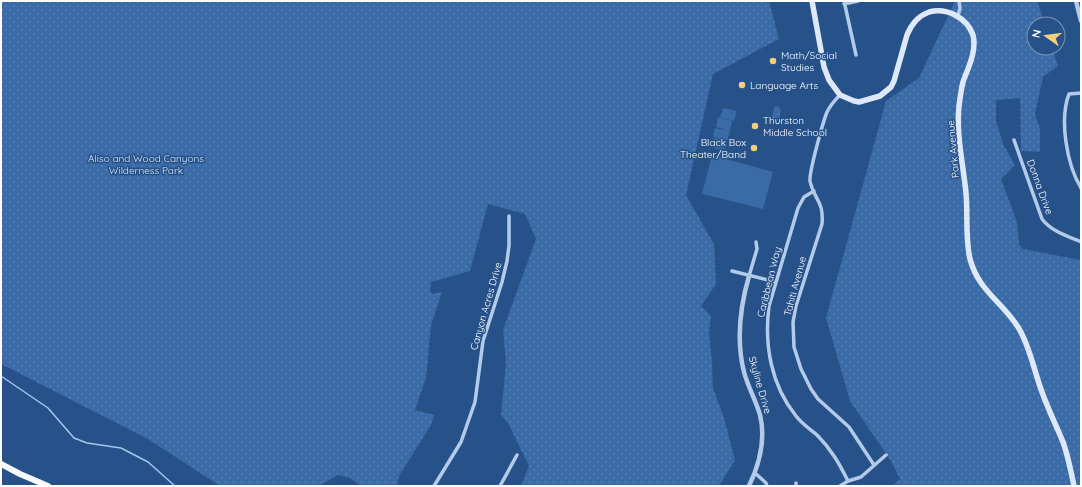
<svg xmlns="http://www.w3.org/2000/svg" width="1082" height="487" font-family="Quicksand,sans-serif">
  <style>
    .grass { fill: url(#grass-dots) }
    .garden { fill: #3a6ba6 }
    .lines { fill: none; stroke-linecap: round; stroke-linejoin: round }
    .stream { stroke: #a7c6ea; stroke-width: 1.5 }
    .minor { stroke: #b3cbe9; stroke-width: 3.5 }
    .tertiary { stroke: #b3cbe9; stroke-width: 4.5 }
    .secondary { stroke: #dde9f8; stroke-width: 5.5 }
    .primary { stroke: #f6f9fe; stroke-width: 6 }
    .poi-dot { fill: #f3cf77; stroke: #265189; stroke-width: 1.5 }
    .labels { text-anchor: middle; dominant-baseline: central; stroke-width: 3; stroke-linejoin: round; paint-order: stroke }
    .poi-label { font-size: 10px; fill: #fff; stroke: #265189; text-anchor: start }
    .street-label { font-size: 10px; fill: #fff; stroke: #265189 }
    .park-label { font-size: 10px; fill: #d7e6f7; stroke: #265189 }
  </style>
  <defs>
    <pattern id="grass-dots" width="8" height="8" patternUnits="userSpaceOnUse"><rect width="8" height="8" fill="#3a6ba6"/><path d="M2 2h.1M6 6h.1" fill="none" stroke="#5881b3" stroke-width="1.8" stroke-linecap="round"/></pattern>
  </defs>
  <rect width="100%" height="100%" fill="#265189"/>
  <path class="grass" d="M1,1h768l10,38 -66,35 -27,121 28,49 2,40 -15,22 10,10 -2,17 3,30 1,25 11,30 11,42 -16,26h-198l8,-20 -21,-43 -7,-8 5,-52 -3,-33 33,-91 -11,-25 -37,-10 -18,67 -39,11 -1,9 2,3 10,-2 -11,33 -5,53 -11,32 19,5 -3,10 -32,51 -2,10h-36l-11,-8 -12,-3 -19,11h-99l-72,-47 -147,-75z
    M955,1h82l8,23h-11v24h18l6,18 -15,11 -8,37 5,15v23l-19,-1 -1,-53 -24,2v21l8,25 11,19 -14,14 16,43 2,22 4,5 58,11v226h-189l8,-7 -9,-18 -41,-60 -24,-83 60,-217 33,-23z
    M775,106l4,1 2,3 -3,14 -3,1 -5,-1z"/>
  <path class="garden" d="M723,108l14,3 -3,10 -14,-4z
    M718,117l14,4 -2,10 -14,-4z
    M715,128l15,3 -3,10 -14,-4z
    M713,138l14,3 -3,10 -14,-4z
    M712,155l61,17 -10,37 -61,-15z"/>
  <g class="lines">
    <path class="stream" d="M1,376l47,32 26,30 13,5 34,5 27,14 27,24"/>
    <path class="minor" d="M844,1l12,54
      M844,4l14,-3
      M958,16l2,-8 -1,-7
      M1081,93l-12,1c-10,26 -2,71 12,94
      M840,95c-5,5 -10,11 -13,17 -4,10 -18,60 -17,69 4,19 14,19 12,43l-26,82 -3,16 1,25 7,22 10,20 7,10 31,28 25,38
      M1014,140l28,79c9,12 25,17 39,23
      M814,191l-10,6 -6,11 -29,98c-5,39 2,79 27,110 6,8 14,13 21,19 14,14 22,28 31,46
      M732,271l44,11
      M749,276l8,-27 -1,-7
      M755,473l11,10 1,3
      M434,486l27,-44 14,-40 8,-61 19,-59 5,-21 2,-15v-30
      M500,486l17,-31
      M796,486v-3
      M840,486l8,-5 13,-4 25,-22"/>
    <path class="tertiary" d="M1076,1l5,20
      M749,486c10,-21 17,-47 11,-71 -4,-14 -12,-28 -16,-43 -8,-32 -4,-65 5,-96"/>
    <path class="secondary" d="M812,1l12,66 5,13 11,15 14,6 5,1 21,-6 11,-9 3,-6 13,-46c4,-10 11,-19 22,-23 18,-5 38,6 44,23 4,16 -5,33 -10,47 -2,8 -3,16 -4,24 -3,29 4,57 7,87 2,21 -1,45 4,66 8,31 32,43 48,68 12,19 16,44 24,65 6,17 14,33 21,50 5,14 8,29 11,44"/>
    <path class="primary" d="M1,464l19,10 28,12"/>
  </g>
  <g class="poi-dot">
    <circle cx="773" cy="61" r="4"/>
    <circle cx="742" cy="85" r="4"/>
    <circle cx="755" cy="126" r="4"/>
    <circle cx="754" cy="148" r="4"/>
  </g>
  <g class="labels">
    <g class="poi-label">
      <text x="781" y="55">Math/Social<tspan x="781" dy="12">Studies</tspan></text>
      <text x="750" y="85">Language Arts</text>
      <text x="763" y="120">Thurston<tspan x="763" dy="12">Middle School</tspan></text>
      <text x="746" y="142" text-anchor="end">Black Box<tspan x="746" dy="12">Theater/Band</tspan></text>
    </g>
    <g class="street-label">
      <text transform="translate(953 149) rotate(-95)">Park Avenue</text>
      <text transform="translate(1040 187) rotate(70)">Donna Drive</text>
      <text transform="translate(769 282) rotate(-76)">Caribbean Way</text>
      <text transform="translate(795 286) rotate(-75)">Tahiti Avenue</text>
      <text transform="translate(486 306) rotate(-74)">Canyon Acres Drive</text>
      <text transform="translate(760 385) rotate(74)">Skyline Drive</text>
    </g>
    <g class="park-label">
      <text x="146" y="158">Aliso and Wood Canyons<tspan x="146" dy="12">Wilderness Park</tspan></text>
    </g>
  </g>
  <rect width="1082" height="487" fill="none" stroke="#ffffff" stroke-width="4"/>
  <g transform="translate(1046 36) rotate(284)"><circle r="19" fill="#265189" stroke="#7d97b8"/>
  <path d="M0-3L7 15L0 10L-7 15Z" fill="#f3cf77"/>
  <text y="-6" font-size="11" font-weight="bold" text-anchor="middle" fill="#ffffff">N</text>
  </g>
</svg>
